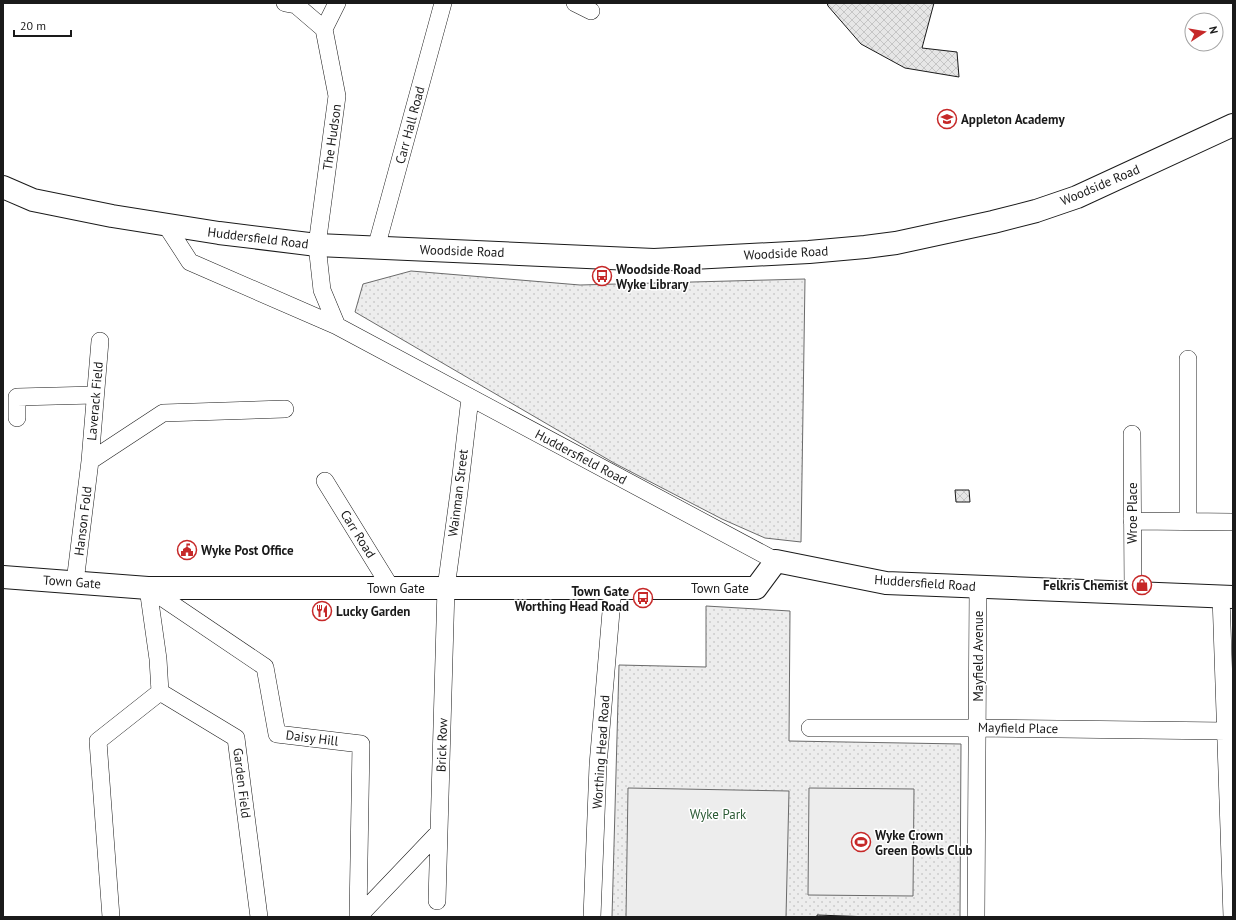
<svg xmlns="http://www.w3.org/2000/svg" width="1236" height="920" font-family="'PT Sans',sans-serif">
  <style>
    .grass { fill: url(#grass-dots); stroke: #6a6a6a }
    .built { fill: #ededed; stroke: #6a6a6a }
    .building { fill: url(#building-cross-hatch); stroke: #1a1a1a }
    .lines { fill: none; stroke-linecap: round; stroke-linejoin: round }
    .street-casing { stroke: #1a1a1a; stroke-width: 18 }
    .secondary-casing { stroke: #1a1a1a; stroke-width: 24 }
    .primary-casing { stroke: #1a1a1a; stroke-width: 24 }
    .street { stroke: #fff; stroke-width: 17 }
    .secondary { stroke: #fff; stroke-width: 22 }
    .primary { stroke: #fff; stroke-width: 22 }
    .labels { text-anchor: middle; dominant-baseline: central; stroke-width: 3; stroke-linejoin: round; paint-order: stroke }
    .poi-label { font-size: 13px; font-weight: bold; fill: #1a1a1a; stroke: #fff; text-anchor: start }
    .street-label { font-size: 13px; fill: #1a1a1a; stroke: #fff }
    .park-label { font-size: 13px; fill: #2b5a34; stroke: #fff }
  </style>
  <defs>
    <pattern id="grass-dots" width="8" height="8" patternUnits="userSpaceOnUse"><rect width="8" height="8" fill="#ededed"/><path d="M2 2h.1M6 6h.1" fill="none" stroke="#cbcbcb" stroke-width="1.8" stroke-linecap="round"/></pattern>
    <pattern id="building-cross-hatch" width="8" height="8" patternUnits="userSpaceOnUse"><rect width="8" height="8" fill="#e6e6e6"/><path d="M0 0l8 8M0 8l8-8" fill="none" stroke="#c5c5c5"/></pattern>
  </defs>
  <rect width="100%" height="100%" fill="#fff"/>
  <path class="grass" d="M411,271l169,14 225,-6 -4,263 -36,-4 -43,-19 -108,-56 -259,-151 8,-28z
    M706,606l84,5 -1,130 172,3 -1,173h-348l7,-252 87,2z"/>
  <path class="built" d="M628,788l161,3 -3,126h-160z
    M809,788l105,1 -1,107 -105,-1z"/>
  <path class="building" d="M827,3h107l-12,45 35,4 2,25 -54,-9 -44,-24 -33,-38z
    M955,490h14l1,12h-14z
    M817,915l54,2h-54z"/>
  <g class="lines">
    <g class="street-casing">
      <path id="street" d="M285,3l11,2 28,24 13,67 -20,149 5,45 15,36 439,235
        M575,3l16,8
        M324,29l13,-26
        M166,225l24,37 147,64
        M376,248l67,-245
        M1188,359v162
        M17,418v-21l78,-2
        M1132,434l1,159
        M90,461l73,-48 122,-4
        M325,481l66,107
        M1132,521l101,1
        M75,582l15,-121 10,-120
        M148,588l117,79 12,67 84,10 -3,172
        M148,588l10,71 2,33
        M1221,596l11,321
        M810,728h167l249,3
        M437,901l9,-313 13,-96 11,-94
        M111,917l-13,-176 62,-49 76,46 23,179
        M358,917l81,-85
        M592,917l6,-152 15,-177
        M976,917l2,-331"/>
    </g>
    <g class="secondary-casing">
      <path id="secondary" d="M3,577l145,11h608l20,-27 110,22 347,14"/>
    </g>
    <g class="primary-casing">
      <path id="primary" d="M3,187l30,13 79,16 107,17 98,12 337,15 155,-8 56,-5 31,-4 97,-21 43,-11 41,-14 156,-72"/>
    </g>
    <use href="#street" class="street"/>
    <use href="#secondary" class="secondary"/>
    <use href="#primary" class="primary"/>
  </g>
  <defs>
    <g id="school-ring" transform="scale(1)"><circle r="9.5" fill="#fff" stroke="#c62828" stroke-width="1.5"/><path d="M0-5L7-2L0 1L-7-2ZM-4 1L0 2.5L4 1V4Q0 6-4 4Z" fill="#c62828"/></g>
    <g id="bus-ring" transform="scale(1)"><circle r="9.5" fill="#fff" stroke="#c62828" stroke-width="1.5"/><path d="M-5-6H5V4H4V6H2V4H-2V6H-4V4H-5ZM-3.5-4V0h7V-4ZM-3.5 1.2v1.5H-2V1.2ZM2 1.2v1.5H3.5V1.2Z" fill="#c62828"/></g>
    <g id="civic-ring" transform="scale(1)"><circle r="9.5" fill="#fff" stroke="#c62828" stroke-width="1.5"/><path d="M-.6-6.5H3V-4.5H.6V-3L4-1V1h2V6H-6V1h2V-1L-.6-3ZM-1.2 2.5V6h2.4V2.5Z" fill="#c62828"/></g>
    <g id="shop-ring" transform="scale(1)"><circle r="9.5" fill="#fff" stroke="#c62828" stroke-width="1.5"/><path d="M-5-2.5h2.3a2.7 3.5 0 0 1 5.4 0H5L5.5 6h-11ZM-1.5-2.5h3a1.5 2.3 0 0 0-3 0Z" fill="#c62828"/></g>
    <g id="restaurant-ring" transform="scale(1)"><circle r="9.5" fill="#fff" stroke="#c62828" stroke-width="1.5"/><path d="M-5-6h1v4h1v-4h1v4h1v-4h1v5L-1.5 .5V6h-2V.5L-5-1ZM5-6V6H3V1.5H1.5Q1.5-4 5-6Z" fill="#c62828"/></g>
    <g id="stadium-ring" transform="scale(1)"><circle r="9.5" fill="#fff" stroke="#c62828" stroke-width="1.5"/><path d="M0-5a6.5 5 0 1 0 0 10a6.5 5 0 1 0 0-10ZM-3.5-1.8h7v3.6h-7Z" fill="#c62828"/></g>
  </defs>
  <g fill-rule="evenodd">
    <use href="#school-ring" x="947" y="119"/>
    <use href="#bus-ring" x="602" y="276"/>
    <use href="#civic-ring" x="187" y="550"/>
    <use href="#shop-ring" x="1142" y="585"/>
    <use href="#bus-ring" x="643" y="598"/>
    <use href="#restaurant-ring" x="322" y="611"/>
    <use href="#stadium-ring" x="861" y="842"/>
  </g>
  <g class="labels">
    <g class="poi-label">
      <text x="961" y="119">Appleton Academy</text>
      <text x="616" y="269">Woodside Road<tspan x="616" dy="15">Wyke Library</tspan></text>
      <text x="201" y="550">Wyke Post Office</text>
      <text x="1128" y="585" text-anchor="end">Felkris Chemist</text>
      <text x="629" y="591" text-anchor="end">Town Gate<tspan x="629" dy="15">Worthing Head Road</tspan></text>
      <text x="336" y="611">Lucky Garden</text>
      <text x="875" y="835">Wyke Crown<tspan x="875" dy="15">Green Bowls Club</tspan></text>
    </g>
    <g class="street-label">
      <text transform="translate(410 125) rotate(-75)">Carr Hall Road</text>
      <text transform="translate(332 137) rotate(-82)">The Hudson</text>
      <text transform="translate(1100 185) rotate(-23)">Woodside Road</text>
      <text transform="translate(258 238) rotate(7)">Huddersfield Road</text>
      <text transform="translate(462 251) rotate(2)">Woodside Road</text>
      <text transform="translate(786 253) rotate(-3)">Woodside Road</text>
      <text transform="translate(95 401) rotate(-85)">Laverack Field</text>
      <text transform="translate(581 457) rotate(28)">Huddersfield Road</text>
      <text transform="translate(458 493) rotate(-83)">Wainman Street</text>
      <text transform="translate(1132 513) rotate(-90)">Wroe Place</text>
      <text transform="translate(83 521) rotate(-83)">Hanson Fold</text>
      <text transform="translate(358 534) rotate(58)">Carr Road</text>
      <text transform="translate(72 582) rotate(4)">Town Gate</text>
      <text transform="translate(925 583) rotate(4)">Huddersfield Road</text>
      <text x="396" y="588">Town Gate</text>
      <text x="720" y="588">Town Gate</text>
      <text transform="translate(978 656) rotate(-90)">Mayfield Avenue</text>
      <text transform="translate(1018 728) rotate(1)">Mayfield Place</text>
      <text transform="translate(312 738) rotate(7)">Daisy Hill</text>
      <text transform="translate(442 745) rotate(-88)">Brick Row</text>
      <text transform="translate(601 752) rotate(-86)">Worthing Head Road</text>
      <text transform="translate(242 783) rotate(83)">Garden Field</text>
    </g>
    <g class="park-label">
      <text x="718" y="814">Wyke Park</text>
    </g>
  </g>
  <rect width="1236" height="920" fill="none" stroke="#1a1a1a" stroke-width="8"/>
  <g transform="translate(1204 32) rotate(78)"><circle r="19" fill="#ffffff" stroke="#a3a3a3"/>
  <path d="M0-3L7 15L0 10L-7 15Z" fill="#c62828"/>
  <text y="-6" font-size="11" font-weight="bold" text-anchor="middle" fill="#1a1a1a">N</text>
  </g>
  <path d="M14 30v6h57v-6" fill="none" stroke="#1a1a1a" stroke-width="2"/>
  <text x="20" y="30" font-size="12" fill="#1a1a1a" stroke="#ffffff" stroke-width="3" paint-order="stroke">20 m</text>
</svg>
